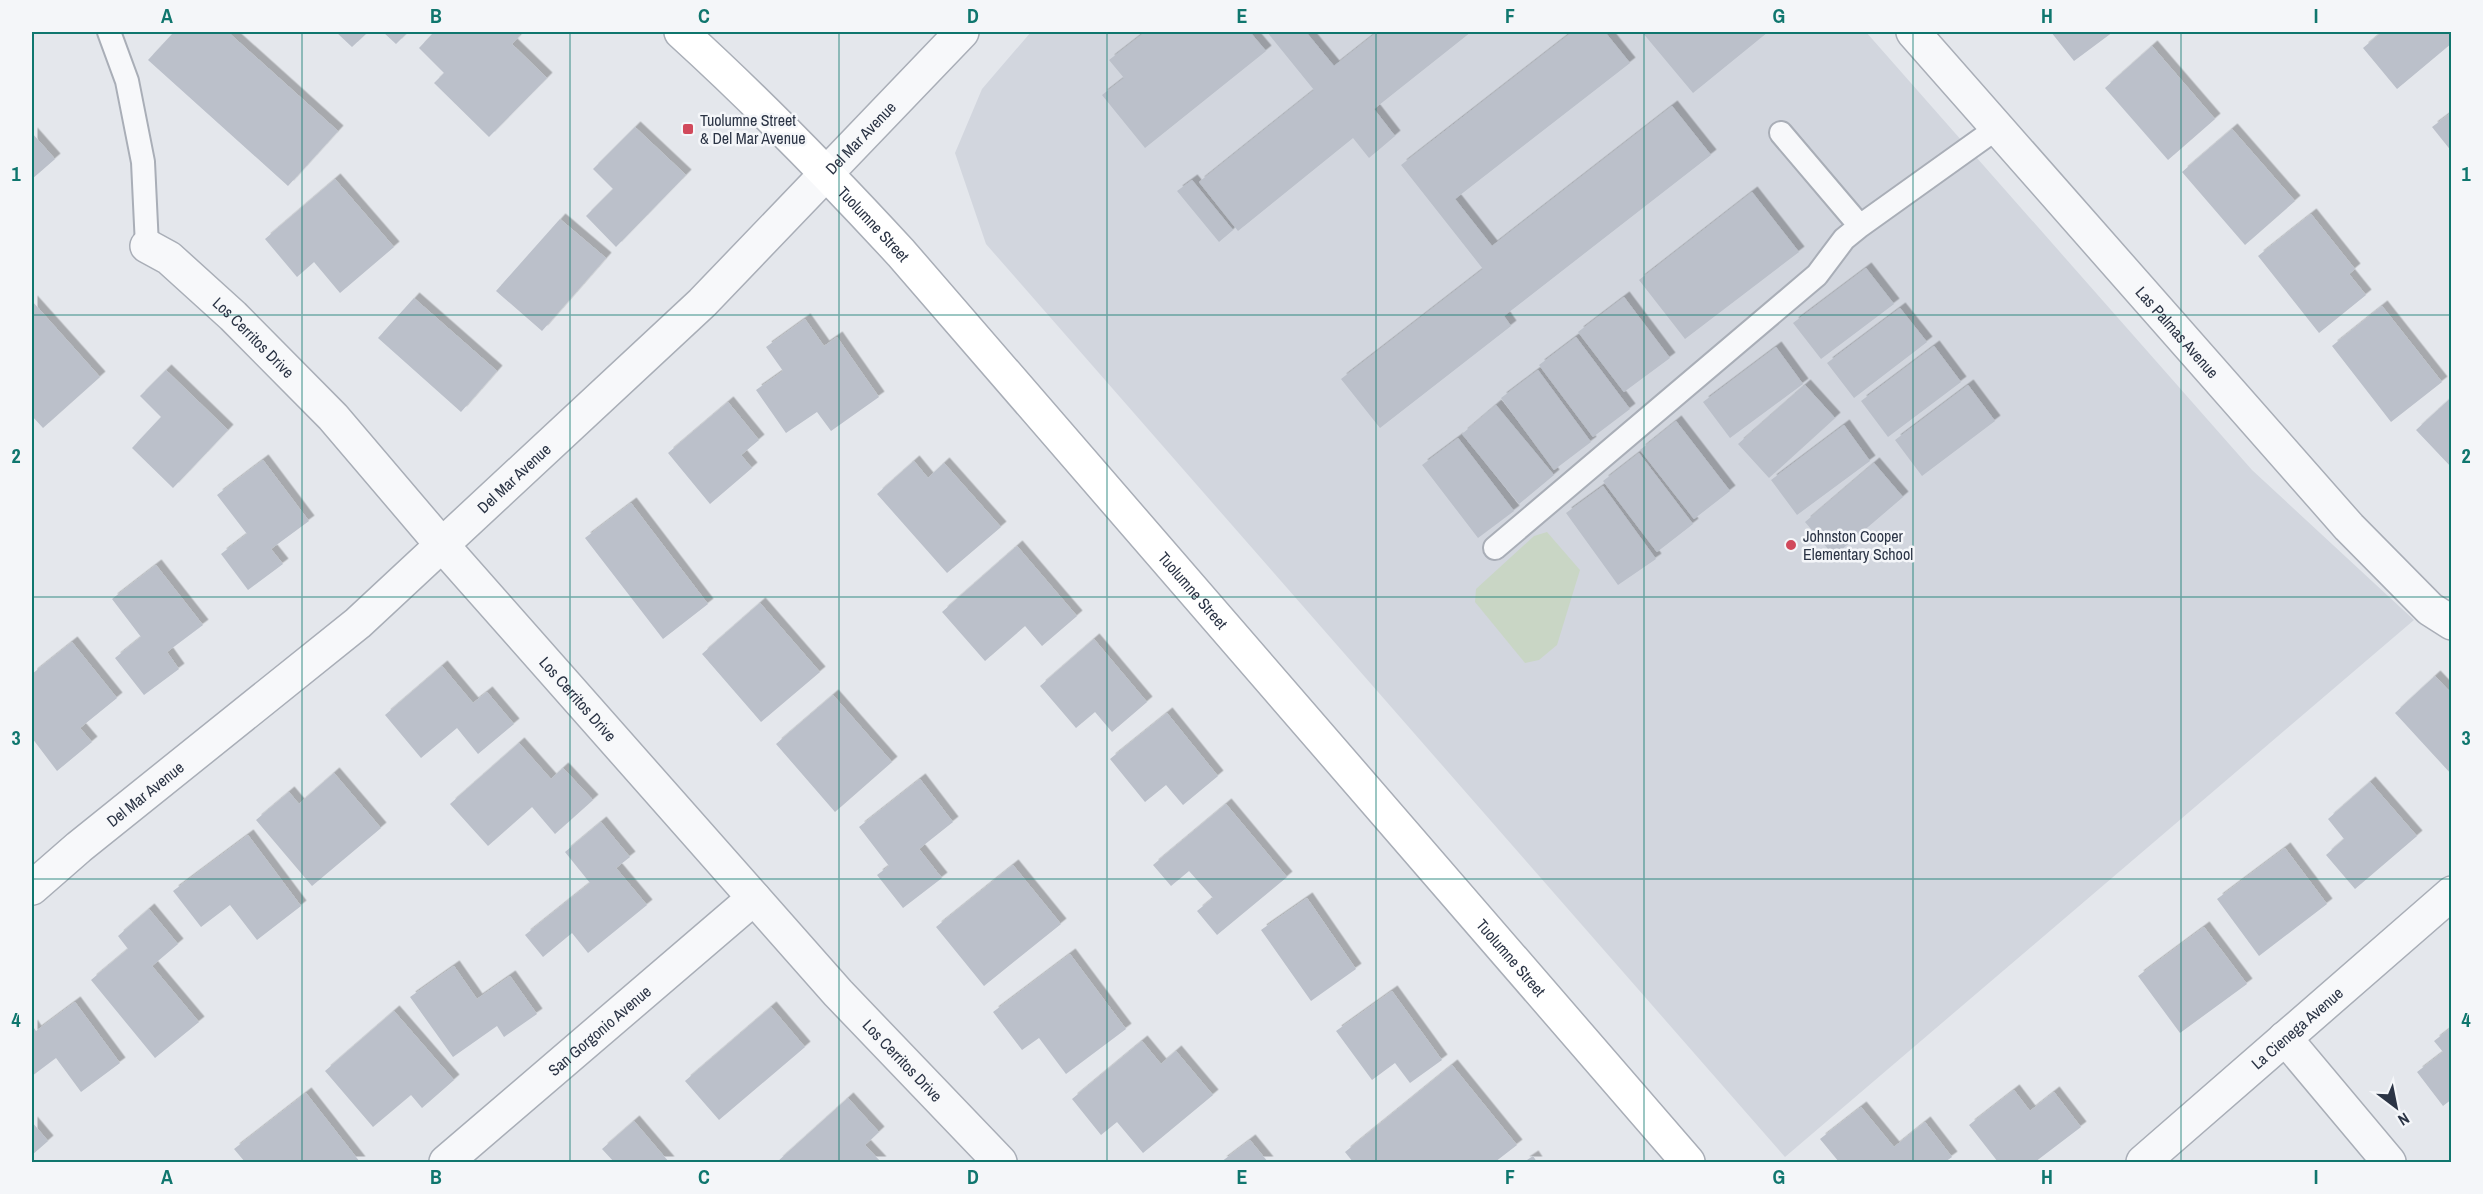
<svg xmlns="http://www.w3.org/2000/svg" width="2483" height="1194" font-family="'Archivo Narrow',sans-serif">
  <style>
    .built { fill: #d2d6de }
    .green { fill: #c9d6c5 }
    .building { fill: #bbc0ca; filter: url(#shadow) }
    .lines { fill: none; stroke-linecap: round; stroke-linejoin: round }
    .lane-casing { stroke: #a9aeb7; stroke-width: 26 }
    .street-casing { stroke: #a9aeb7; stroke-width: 36 }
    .secondary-casing { stroke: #a9aeb7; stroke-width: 36 }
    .lane { stroke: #f7f8fa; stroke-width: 22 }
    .street { stroke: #f7f8fa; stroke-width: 33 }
    .secondary { stroke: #fff; stroke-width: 33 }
    .grid { fill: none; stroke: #0f766e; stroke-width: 1.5; stroke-opacity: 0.55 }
    .poi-dot { fill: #d1495b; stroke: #f4f6f9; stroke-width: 2 }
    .labels { text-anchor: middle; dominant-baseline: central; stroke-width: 5; stroke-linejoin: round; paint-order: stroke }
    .poi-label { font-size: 16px; fill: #2b3445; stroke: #f4f6f9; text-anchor: start }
    .street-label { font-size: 16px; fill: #2b3445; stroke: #f4f6f9 }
    .neatline { fill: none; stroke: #0f766e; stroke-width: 2 }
    .grid-label { font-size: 20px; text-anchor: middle; font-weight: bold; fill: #0f766e }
  </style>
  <defs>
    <filter id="shadow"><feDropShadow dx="5.5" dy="-5.5" stdDeviation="0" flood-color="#0004"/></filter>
  </defs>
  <rect width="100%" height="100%" fill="#e4e7ec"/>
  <path class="built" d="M1031,32h835l386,438 162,150 -629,537 -799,-913 -31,-91 27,-64z"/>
  <path class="green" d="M1547,532l33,38 -23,75 -18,15 -14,3 -50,-61 1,-13 58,-53z"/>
  <path class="building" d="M174,32h54l110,99 -50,55 -140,-126z
    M336,32h32l-16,15z
    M383,32h25l-12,12z
    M434,32h83l3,3 -8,9 35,34 -58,59 -55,-54 10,-10 -25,-25z
    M1145,32h105l16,19 -121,97 -43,-53 22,-17 -15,-18z
    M1267,32h39l28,34 43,-34h94l-97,77 21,27 -26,22 -16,-20 -115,93 -39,-49 115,-92z
    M1572,32h33l25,31 -175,136 37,47 180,-140 39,49 -207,161 7,10 -131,102 -39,-49 142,-110 -82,-104z
    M1642,32h126l-75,61z
    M2051,32h62l-39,29z
    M2382,32h70v11l-55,46 -34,-41z
    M2152,46l63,73 -47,41 -63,-72z
    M2452,112v40l-20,-25z
    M635,127l51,48 -70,72 -30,-31 27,-27 -20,-20z
    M2232,129l63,72 -50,44 -63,-73z
    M32,133l23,26 -23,20z
    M335,179l59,68 -54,46 -26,-31 -17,15 -32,-38z
    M1192,180l41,50 -14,12 -42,-51z
    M1752,192l47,60 -114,87 -46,-59z
    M2311,214l44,55 -6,5 17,21 -47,38 -61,-77z
    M560,219l46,39 -64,73 -46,-40z
    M1866,268l28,36 -73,55 -28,-36z
    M1624,297l46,61 -46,34 -46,-60z
    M414,298l83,73 -36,41 -83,-74z
    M32,301l68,76 -57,51 -11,-12z
    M2382,306l60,76 -51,40 -59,-76z
    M1900,308l27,34 -73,56 -27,-35z
    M805,319l19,27 13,-9 42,60 -48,34 -14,-19 -31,21 -30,-43 27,-19 -17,-24z
    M1576,337l54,72 -37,28 -54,-72z
    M1934,346l27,36 -73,55 -27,-36z
    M1776,347l27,37 -73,54 -27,-36z
    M166,370l62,60 -55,58 -41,-40 29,-31 -21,-21z
    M1538,370l53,72 -37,28 -53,-72z
    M1805,385l30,33 -66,60 -31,-34z
    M1968,385l27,36 -73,55 -27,-36z
    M2452,397v71l-36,-38z
    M728,402l31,38 -18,15 11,13 -42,36 -42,-51z
    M1496,405l58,70 -35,29 -57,-70z
    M1676,421l54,70 -36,28 -54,-69z
    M1844,425l26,36 -73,54 -26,-35z
    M1458,438l56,73 -36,27 -56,-73z
    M1639,453l54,71 -36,28 -54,-71z
    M263,460l46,61 -38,28 12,15 -35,26 -27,-36 26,-20 -30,-39z
    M914,461l14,17 16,-15 57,64 -54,46 -70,-79z
    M1874,463l29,34 -69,59 -29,-34z
    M1603,486l53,73 -38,26 -52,-72z
    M631,503l77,101 -45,35 -78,-101z
    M1017,546l60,70 -35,30 -17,-20 -40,35 -43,-49z
    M156,565l47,60 -36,27 12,17 -35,26 -29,-37 26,-21 -29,-38z
    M760,603l60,69 -59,50 -59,-68z
    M1094,639l53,63 -35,30 -17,-20 -19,16 -36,-42z
    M72,642l45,56 -37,30 12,14 -35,29 -25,-33v-64z
    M442,666l31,37 14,-11 27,32 -36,30 -21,-26 -36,30 -36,-43z
    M2435,676l17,18v81l-57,-62z
    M833,695l59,67 -57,50 -59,-68z
    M1167,713l51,63 -35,29 -17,-20 -21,17 -35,-43z
    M519,743l32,36 12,-11 30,32 -38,34 -23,-27 -44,39 -38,-42z
    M334,773l47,55 -69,58 -56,-66 33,-28 10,12z
    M920,779l33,43 -34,27 23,29 -39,30 -26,-33 12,-9 -30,-39z
    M2370,782l47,54 -62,53 -29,-34 18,-16 -16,-20z
    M1226,804l61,73 -70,58 -20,-24 16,-13 -24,-27 -18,15 -18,-21z
    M601,822l29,35 -14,11 31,37 -59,48 -16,-20 -29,24 -18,-22 65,-52 -25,-31z
    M248,835l53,71 -44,34 -27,-35 -29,22 -28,-36z
    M2285,848l42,56 -68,52 -42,-57z
    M1013,865l48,59 -77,62 -48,-59z
    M1307,898l49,71 -45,32 -50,-71z
    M149,909l29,35 -26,22 47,56 -44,36 -64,-78 37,-31 -10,-13z
    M2204,927l43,57 -67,49 -42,-57z
    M1070,954l56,75 -60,45 -27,-36 -17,12 -29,-38z
    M454,966l23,33 33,-23 27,38 -33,23 -7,-11 -44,31 -43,-60z
    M1392,991l50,69 -32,23 -15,-20 -23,17 -36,-49z
    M75,1002l45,61 -39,29 -25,-34 -24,18v-51l4,6z
    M771,1007l34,40 -86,73 -34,-39z
    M394,1011l60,69 -32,28 -11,-13 -38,32 -48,-56z
    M2452,1027v72l-9,7 -26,-34 26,-20 -9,-11z
    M1142,1041l19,23 15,-13 37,44 -70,58 -26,-31 -16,13 -29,-36z
    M1452,1065l65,80 -22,17h-142l-8,-10z
    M2014,1090l16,21 24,-19 27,35 -46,35h-37l-29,-37z
    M306,1093l54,69h-115l-11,-13z
    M848,1098l31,34 -14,13 16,17h-104z
    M1861,1107l33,40 31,-25 27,35 -7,5h-106l-19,-23z
    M634,1121l35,41h-55l-12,-13z
    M32,1122l16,19 -16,14z
    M1250,1140l18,22h-47z
    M1533,1156l4,6h-13z"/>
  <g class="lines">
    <g class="lane-casing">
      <path id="lane" d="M109,32l18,49 16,81 4,84
        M1781,133l79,93
        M1495,548l322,-273 27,-36 16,-13 137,-98"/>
    </g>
    <g class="street-casing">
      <g id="street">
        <path id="s1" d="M1913,32l436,495 81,82 22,14"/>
        <path id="s2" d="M147,246l22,12 64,58 100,101 109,128 396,448 162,169"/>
        <path id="s3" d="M32,888l47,-41 279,-224 344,-320 260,-271"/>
        <path d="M2285,1038l104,124"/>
        <path id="s4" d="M446,1162l308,-264"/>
        <path id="s5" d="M2143,1162l309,-269"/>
      </g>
    </g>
    <g class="secondary-casing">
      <g id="secondary">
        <path id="s6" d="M681,32c77,70 149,144 220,221l787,909"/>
      </g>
    </g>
    <use href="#lane" class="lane"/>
    <use href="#street" class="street"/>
    <use href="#secondary" class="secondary"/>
  </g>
  <path class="grid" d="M302,32v1130M570,32v1130M839,32v1130M1107,32v1130M1376,32v1130M1644,32v1130M1913,32v1130M2181,32v1130M32,315h2420M32,597h2420M32,879h2420"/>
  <g class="poi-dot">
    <rect x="682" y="123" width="12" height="12" rx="3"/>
    <circle cx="1791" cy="545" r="6"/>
  </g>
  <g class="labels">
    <g class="poi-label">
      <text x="700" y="120">Tuolumne Street<tspan x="700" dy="18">&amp; Del Mar Avenue</tspan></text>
      <text x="1803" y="536">Johnston Cooper<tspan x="1803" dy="18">Elementary School</tspan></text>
    </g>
    <g class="street-label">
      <text stroke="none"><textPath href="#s3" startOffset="1119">Del Mar Avenue</textPath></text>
      <text stroke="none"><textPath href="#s6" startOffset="272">Tuolumne Street</textPath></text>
      <text stroke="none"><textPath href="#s1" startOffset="400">Las Palmas Avenue</textPath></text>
      <text stroke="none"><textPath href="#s2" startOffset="141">Los Cerritos Drive</textPath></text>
      <text stroke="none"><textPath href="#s3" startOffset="633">Del Mar Avenue</textPath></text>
      <text stroke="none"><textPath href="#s6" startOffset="758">Tuolumne Street</textPath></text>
      <text stroke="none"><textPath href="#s2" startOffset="627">Los Cerritos Drive</textPath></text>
      <text stroke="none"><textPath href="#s3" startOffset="147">Del Mar Avenue</textPath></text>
      <text stroke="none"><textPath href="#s6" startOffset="1244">Tuolumne Street</textPath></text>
      <text stroke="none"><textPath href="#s5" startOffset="204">La Cienega Avenue</textPath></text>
      <text stroke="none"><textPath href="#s4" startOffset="202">San Gorgonio Avenue</textPath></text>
      <text stroke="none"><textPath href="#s2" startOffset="1113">Los Cerritos Drive</textPath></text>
    </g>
  </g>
  <rect width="2483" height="1194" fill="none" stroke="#f4f6f9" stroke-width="66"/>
  <g transform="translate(2396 1107) rotate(148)" stroke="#f4f6f9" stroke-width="4.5" paint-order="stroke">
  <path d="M0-4.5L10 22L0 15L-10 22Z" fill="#2b3445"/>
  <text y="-9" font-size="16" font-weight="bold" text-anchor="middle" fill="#2b3445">N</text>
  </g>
  <rect x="33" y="33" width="2417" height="1128" class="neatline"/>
  <g class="grid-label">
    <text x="167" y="23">A</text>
    <text x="436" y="23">B</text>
    <text x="704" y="23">C</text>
    <text x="973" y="23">D</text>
    <text x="1242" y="23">E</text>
    <text x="1510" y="23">F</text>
    <text x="1779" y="23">G</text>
    <text x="2047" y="23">H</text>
    <text x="2316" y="23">I</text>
    <text x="16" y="181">1</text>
    <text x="2466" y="181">1</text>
    <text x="16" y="463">2</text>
    <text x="2466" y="463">2</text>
    <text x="16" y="745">3</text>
    <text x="2466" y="745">3</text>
    <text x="16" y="1027">4</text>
    <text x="2466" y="1027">4</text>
    <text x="167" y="1184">A</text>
    <text x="436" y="1184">B</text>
    <text x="704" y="1184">C</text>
    <text x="973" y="1184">D</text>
    <text x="1242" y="1184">E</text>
    <text x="1510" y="1184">F</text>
    <text x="1779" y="1184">G</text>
    <text x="2047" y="1184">H</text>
    <text x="2316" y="1184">I</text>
  </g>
</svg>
